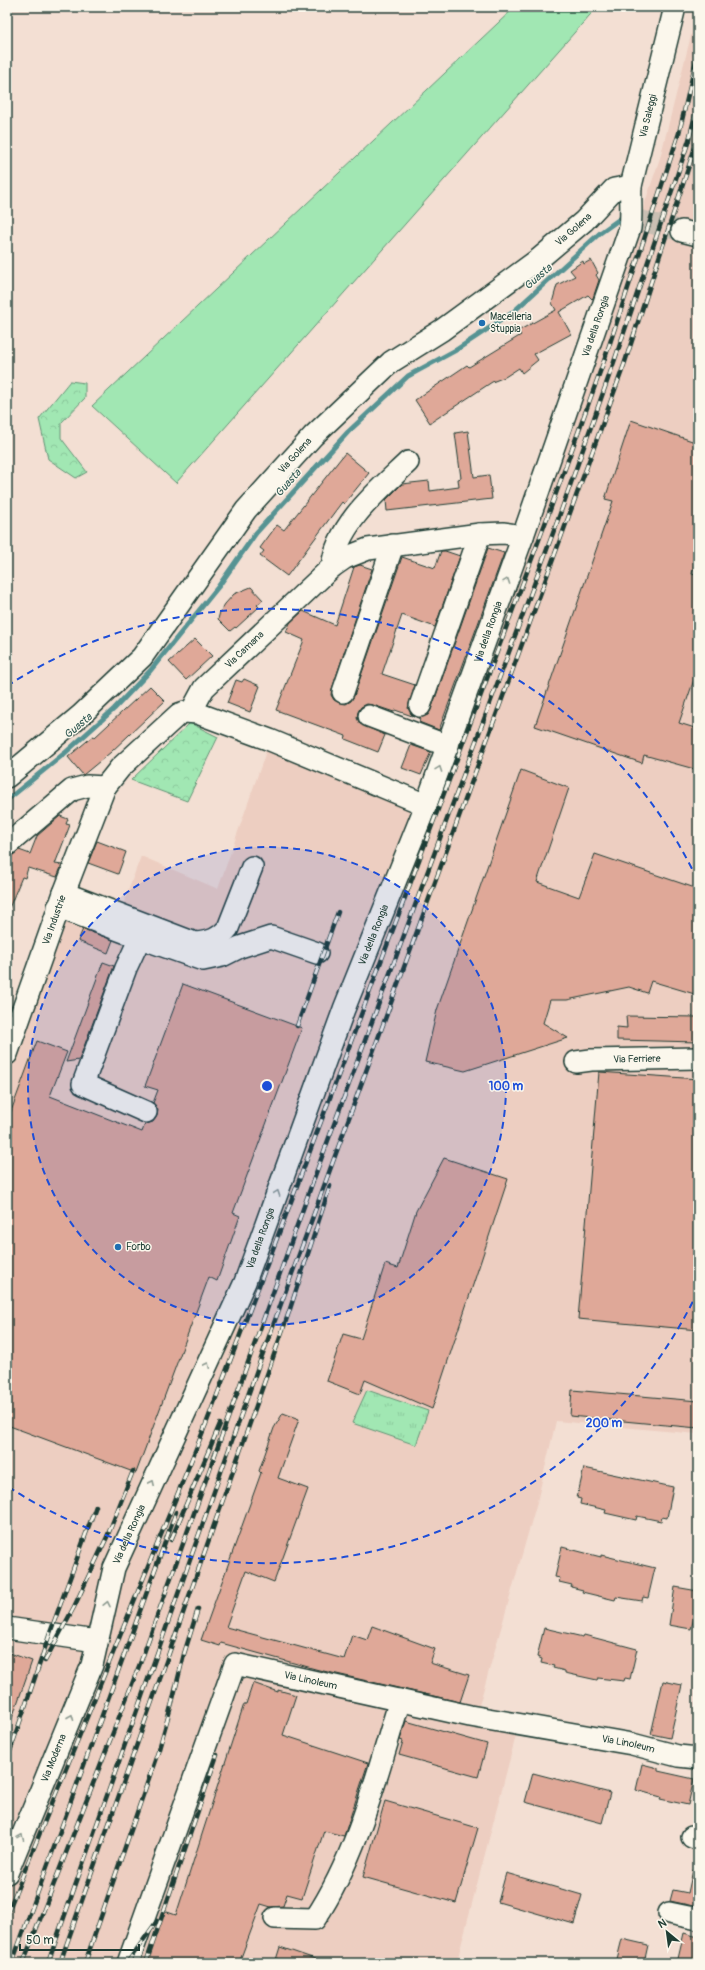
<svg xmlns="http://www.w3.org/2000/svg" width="705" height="1970" font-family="Pangolin,sans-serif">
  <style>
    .built { fill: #edcec1 }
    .grass { fill: url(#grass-tufts); stroke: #609274 }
    .forest { fill: url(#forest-crowns); stroke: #609274 }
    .garden { fill: #a1e7b3; stroke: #609274 }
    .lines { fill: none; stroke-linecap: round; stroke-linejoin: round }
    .stream { stroke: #569393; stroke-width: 5 }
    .building { fill: #dfa898; stroke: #1f3d34 }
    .minor-tunnel { stroke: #c9bfb3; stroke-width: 21; stroke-dasharray: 21 10; stroke-linecap: butt }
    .minor-casing { stroke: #1f3d34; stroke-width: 24 }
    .minor { stroke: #fbf7ec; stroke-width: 21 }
    .rail-casing { stroke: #1f3d34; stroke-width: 4.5 }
    .rail { stroke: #fbf7ec; stroke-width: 3; stroke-dasharray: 9; stroke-linecap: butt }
    .oneway { stroke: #8d9a90 }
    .ring { fill: none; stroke: #1d4ed8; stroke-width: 2; stroke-dasharray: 7 5 }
    .poi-dot { fill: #1f6fb2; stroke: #fbf7ec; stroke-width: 1.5 }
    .labels { text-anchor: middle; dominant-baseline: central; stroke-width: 3; stroke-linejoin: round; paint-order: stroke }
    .street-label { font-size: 10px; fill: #1f3d34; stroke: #fbf7ec }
    .poi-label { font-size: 10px; fill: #1f3d34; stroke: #fbf7ec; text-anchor: start }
    .water-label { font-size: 11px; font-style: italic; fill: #315a54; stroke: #fbf7ec }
    .centre { fill: #1d4ed8; stroke: #fbf7ec; stroke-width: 2 }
    .ring-label { font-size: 12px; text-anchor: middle; font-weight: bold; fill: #1d4ed8; stroke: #fbf7ec; stroke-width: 3; stroke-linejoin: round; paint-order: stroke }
  </style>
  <defs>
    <pattern id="grass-tufts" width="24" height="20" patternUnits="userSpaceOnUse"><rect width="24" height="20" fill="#a1e7b3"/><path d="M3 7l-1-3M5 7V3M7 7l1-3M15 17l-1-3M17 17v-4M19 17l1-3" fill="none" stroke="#8ac79b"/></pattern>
    <pattern id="forest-crowns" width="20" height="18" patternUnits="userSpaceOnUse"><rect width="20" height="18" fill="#a1e7b3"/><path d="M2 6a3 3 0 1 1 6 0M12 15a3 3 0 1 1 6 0" fill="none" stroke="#8ac79b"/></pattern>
  </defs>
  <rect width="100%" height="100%" fill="#f3dfd3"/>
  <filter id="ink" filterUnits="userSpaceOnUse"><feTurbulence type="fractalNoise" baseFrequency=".025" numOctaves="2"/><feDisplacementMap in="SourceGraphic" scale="8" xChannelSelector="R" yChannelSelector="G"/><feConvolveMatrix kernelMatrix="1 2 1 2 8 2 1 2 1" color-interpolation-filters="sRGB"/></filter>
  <g filter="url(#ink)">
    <path class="built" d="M698,8v1426l-142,-13 -19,81 -61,214 43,8 -61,233 2,6h-453v-909l57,-161 57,17 20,-54 77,33 52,-149 156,65 179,-484 55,-163z"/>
    <path class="grass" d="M367,1390l61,21 -12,34 -64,-22z"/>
    <path class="forest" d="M70,381l15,2v15l-24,25v15l26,34 -11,6 -28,-19 -9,-40z
      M190,723l28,14 -31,64 -56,-21z"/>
    <path class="garden" d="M515,7h82l-421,476 -84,-77z"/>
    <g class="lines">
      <path class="stream" d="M7,800l58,-47 49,-44 36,-38 68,-84 38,-54 92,-101 60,-56 48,-26 56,-37 88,-80 21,-15"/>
    </g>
    <path class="building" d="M591,260l7,13 -2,2 3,5 -6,18 -1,1 -4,-4 -29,17 12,22 -37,20 4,6 -16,13 -3,-5 -14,9 -13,5 -62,41 -15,-23 52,-35 2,2 52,-32 -3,-4 38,-21 -4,-7 5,-18 18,-9 -5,-6 13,-9 1,3z
      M631,420l67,23v110l-6,21 6,2v92l-19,55 19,6v41l-54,-15 -2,8 -107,-37 78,-225 -8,-2z
      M468,431l6,46 15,-2 3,24 -105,12 -1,-11 16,-16 27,-3 1,10 29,-4 -1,-8 3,-1 -6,-45z
      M345,453l24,20 -25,31 -2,-2 -55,74 -27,-20 4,-5 -4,-3 17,-23 7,5z
      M488,548l16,5 -65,177 -20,-8 2,-3 -4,-2 11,-2 3,-5z
      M441,551h4l15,5 -25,71 -33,-12 -20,59 33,11 -7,23 3,6 4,3 -20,-7 -1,2 -21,-7 -6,-1 -6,3 -3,5 -1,6 3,6 25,11 -7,17 -33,-13 1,-3 -70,-26 28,-70 -18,-8 4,-9 13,-12 32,14 19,-58 6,-2 12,4 -40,120 -1,6 3,5 6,3 6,1 5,-3 3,-5 48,-139 33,11z
      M251,587l12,13 -6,5 2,2 -23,21 -1,-1 -5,4 -12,-12 2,-7 5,-8 9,-10z
      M195,639l17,17 -26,24 -17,-18z
      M244,679l16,7 -10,26 -23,-9 9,-23 6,2z
      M150,686l15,15 -54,51 -28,23 -15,-18 25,-21 2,1z
      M411,745l20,7 -10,23 -19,-7z
      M521,770l48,18 -32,94 42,15 16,-43 103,35v106l-47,-14 -4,12 -18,-6 -62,13h-17l-7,23 25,15 -103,33 -40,-9 12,-52z
      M60,816l8,3 -2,5 4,1 -15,39 7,1 -5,12 -29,-9 -3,10 -3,-1 -15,36v-56l7,-3 5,-4 11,4 7,-18z
      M97,841l29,11 -8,22 -30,-11z
      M83,929l30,11 -5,13 -30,-12z
      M103,962l11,4 -35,94 -13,2z
      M183,984l119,44 -69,185 7,3 -23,65 -8,-4 -73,196 -129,-48v-303l30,-81 30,11 -17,44 92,36 3,-8 8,-2 4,-6 1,-6 -5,-7 5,-13 -13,-4z
      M626,1016l72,1v25l-81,-2v-13l10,1z
      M599,1072l99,7v251l-120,-11z
      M444,1158l64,21 -76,230 -67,-29 -5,14 -33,-13 16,-47 18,5 24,-75 13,4 18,-57z
      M572,1390l126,11v27l-128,-12z
      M283,1413l16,6 -21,59 30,11 -34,93 -28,-11 -20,56 118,32 8,-24 15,5 5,-14 63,23 -5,14 39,12 -9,27 -141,-32 -98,-27 -1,3 -19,-6 60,-167 -2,-2 15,-43z
      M584,1468l89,19 -6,31 -5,-1 -1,4 -24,-5 -1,4 -31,-7 1,-3 -26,-6 1,-5 -4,-1z
      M562,1547l39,10v-2l54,13 -7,30 -5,-1 -1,4 -26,-4 -1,3 -33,-8 1,-2 -12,-3 1,-2 -13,-3 1,-4 -5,-1z
      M675,1587l23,4v11l-7,27 -22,-4z
      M544,1628l39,9 1,-2 53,14 -7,30 -5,-1 -1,3 -26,-3 -1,2 -32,-7v-2l-12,-3 1,-2 -13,-3 1,-4 -5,-2z
      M7,1652l25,9 -23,66h-2z
      M663,1681l19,4 -12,53 -19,-4z
      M253,1683l25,9v-2l18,5 -13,40 85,28 -24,73 -20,-5 -22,67 -15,-4 -4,12 -12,1 -10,-3 -22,59h-92l17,-52 12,4 68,-211h2z
      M406,1721l81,23 -9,33 -79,-22 4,-14 -3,-1z
      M642,1764l16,4v3l36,8 -6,26 -28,-6 1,-2 -25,-7z
      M533,1773l77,20 -8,30 -77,-21z
      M385,1801l93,27 -22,75 -93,-26z
      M693,1870l5,1v36l-28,-6 3,-11 15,3z
      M506,1873l76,22 -8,29 -76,-22z
      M684,1933l14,4v26h-21z
      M622,1939l26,6 -4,18h-28z
      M280,1947l41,14 -1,2h-45z"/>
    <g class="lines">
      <path class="minor-tunnel" d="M638,220l44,11"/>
      <g class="minor-casing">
        <g id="minor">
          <path d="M682,231l16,4"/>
          <path d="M332,567c5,-43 47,-77 76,-105"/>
          <path d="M343,692l50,-147"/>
          <path d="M420,706l60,-172"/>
          <path id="s1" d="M191,712l13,-24 128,-121 13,-9 23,-9 112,-15 24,-1 19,3"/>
          <path d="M369,716l79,30"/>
          <path id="s2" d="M7,777l74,-62 61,-58 104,-147 67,-74 78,-74 51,-32 97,-71 45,-38 30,-32 17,-3"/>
          <path d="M7,845l65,-55 15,-4 18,1"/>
          <path d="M64,893l131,50c15,-1 24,-4 33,-15l24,-61"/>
          <path d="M58,907l74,28 71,25 19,-4 18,-9 31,-10 46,16"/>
          <path d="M140,938l-14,30 -43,116 63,28"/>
          <path id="s3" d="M7,1054l57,-161 41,-106 15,-19 59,-54 6,-2 12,1 73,27 156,65"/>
          <path id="s4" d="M576,1062l15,-2 107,-2"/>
          <path d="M7,1628l89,13"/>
          <path d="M692,1837l6,2"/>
          <path id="s5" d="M7,1873l85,-208 22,-97 131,-286 99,-273 82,-204 97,-269 107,-308c2,-15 0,-28 1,-42l44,-179"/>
          <path d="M669,1913l29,6"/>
          <path d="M275,1918l40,1c43,-65 62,-145 85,-219"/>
          <path id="s6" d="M128,1963l107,-299 235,52 162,28 46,12 20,2"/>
        </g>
      </g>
      <use href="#minor" class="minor"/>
      <g class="rail-casing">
        <path id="rail" d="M297,1026l41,-114
          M171,1540l49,-116
          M45,1661l29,-54 33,-70 26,-66
          M7,1760l43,-127 46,-127
          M7,1914l199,-490 86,-225 254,-678 59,-163 74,-225 19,-81
          M12,1963l164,-451
          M23,1963l118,-302 172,-480 243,-656 58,-163 75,-222 9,-37
          M48,1963l211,-599 365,-999 74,-227
          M60,1963l229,-651 41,-126
          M85,1963l74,-214 13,-46 12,-49 14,-45
          M127,1963l30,-42
          M146,1963l71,-208"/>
      </g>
      <use href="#rail" class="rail"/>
    </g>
    <defs><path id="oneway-chevron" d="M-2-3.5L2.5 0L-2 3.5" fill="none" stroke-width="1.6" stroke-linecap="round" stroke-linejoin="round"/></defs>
    <g class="oneway">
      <use href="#oneway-chevron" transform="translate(507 581) rotate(-70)"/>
      <use href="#oneway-chevron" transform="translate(439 769) rotate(-70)"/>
      <use href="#oneway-chevron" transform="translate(277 1193) rotate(-70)"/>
      <use href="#oneway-chevron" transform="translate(207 1365) rotate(-65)"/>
      <use href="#oneway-chevron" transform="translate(152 1483) rotate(-65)"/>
      <use href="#oneway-chevron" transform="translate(107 1604) rotate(-78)"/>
      <use href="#oneway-chevron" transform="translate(71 1717) rotate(-68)"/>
      <use href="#oneway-chevron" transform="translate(21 1837) rotate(-68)"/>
    </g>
  </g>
  <circle cx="267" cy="1086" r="239" fill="#1d4ed8" fill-opacity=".12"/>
  <g class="ring">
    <circle cx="267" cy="1086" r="239"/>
    <path d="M698 1291A477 477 0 0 1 7 1486M7 686A477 477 0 0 1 698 881"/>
  </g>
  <g class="poi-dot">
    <circle cx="482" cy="323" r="4"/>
    <circle cx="118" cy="1247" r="4"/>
  </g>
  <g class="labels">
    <g class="street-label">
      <text stroke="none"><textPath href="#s5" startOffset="1875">Via Saleggi</textPath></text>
      <text stroke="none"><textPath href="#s2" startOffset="794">Via Golena</textPath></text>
      <text stroke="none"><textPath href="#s5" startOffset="1657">Via della Rongia</textPath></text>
      <text stroke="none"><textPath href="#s2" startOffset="434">Via Golena</textPath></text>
      <text stroke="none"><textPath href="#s5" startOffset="1333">Via della Rongia</textPath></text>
      <text stroke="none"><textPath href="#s1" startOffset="83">Via Camana</textPath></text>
      <text stroke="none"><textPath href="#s3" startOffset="142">Via Industrie</textPath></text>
      <text stroke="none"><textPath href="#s5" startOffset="1009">Via della Rongia</textPath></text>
      <text stroke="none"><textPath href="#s4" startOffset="61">Via Ferriere</textPath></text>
      <text stroke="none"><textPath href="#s5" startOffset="685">Via della Rongia</textPath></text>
      <text stroke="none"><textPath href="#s5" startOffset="361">Via della Rongia</textPath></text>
      <text stroke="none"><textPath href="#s6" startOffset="395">Via Linoleum</textPath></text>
      <text stroke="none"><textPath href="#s6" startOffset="719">Via Linoleum</textPath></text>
      <text stroke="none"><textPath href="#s5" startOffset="124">Via Moderna</textPath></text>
    </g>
    <g class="poi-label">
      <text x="490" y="317">Macelleria<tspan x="490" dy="12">Stuppia</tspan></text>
      <text x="126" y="1247">Forbo</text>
    </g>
    <g class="water-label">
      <text transform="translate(538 277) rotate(-41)">Guasta</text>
      <text transform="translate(288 483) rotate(-48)">Guasta</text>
      <text transform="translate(78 726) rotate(-40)">Guasta</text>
    </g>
  </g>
  <circle cx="267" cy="1086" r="6" class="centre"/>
  <g class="ring-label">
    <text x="506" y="1090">100 m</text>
    <text x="604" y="1427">200 m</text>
  </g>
  <rect width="705" height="1970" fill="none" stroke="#fbf7ec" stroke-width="24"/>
  <rect x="12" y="12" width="681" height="1946" fill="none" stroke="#1f3d34" stroke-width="1.5" filter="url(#ink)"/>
  <g transform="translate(667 1932) rotate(331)" stroke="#fbf7ec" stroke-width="3" paint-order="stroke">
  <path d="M0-3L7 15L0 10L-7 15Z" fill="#1f3d34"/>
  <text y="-6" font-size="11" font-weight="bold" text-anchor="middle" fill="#1f3d34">N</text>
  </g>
  <path d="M20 1944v6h119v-6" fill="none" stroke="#1f3d34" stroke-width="2"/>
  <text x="26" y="1944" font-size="12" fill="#1f3d34" stroke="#fbf7ec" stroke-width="3" paint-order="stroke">50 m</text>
</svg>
